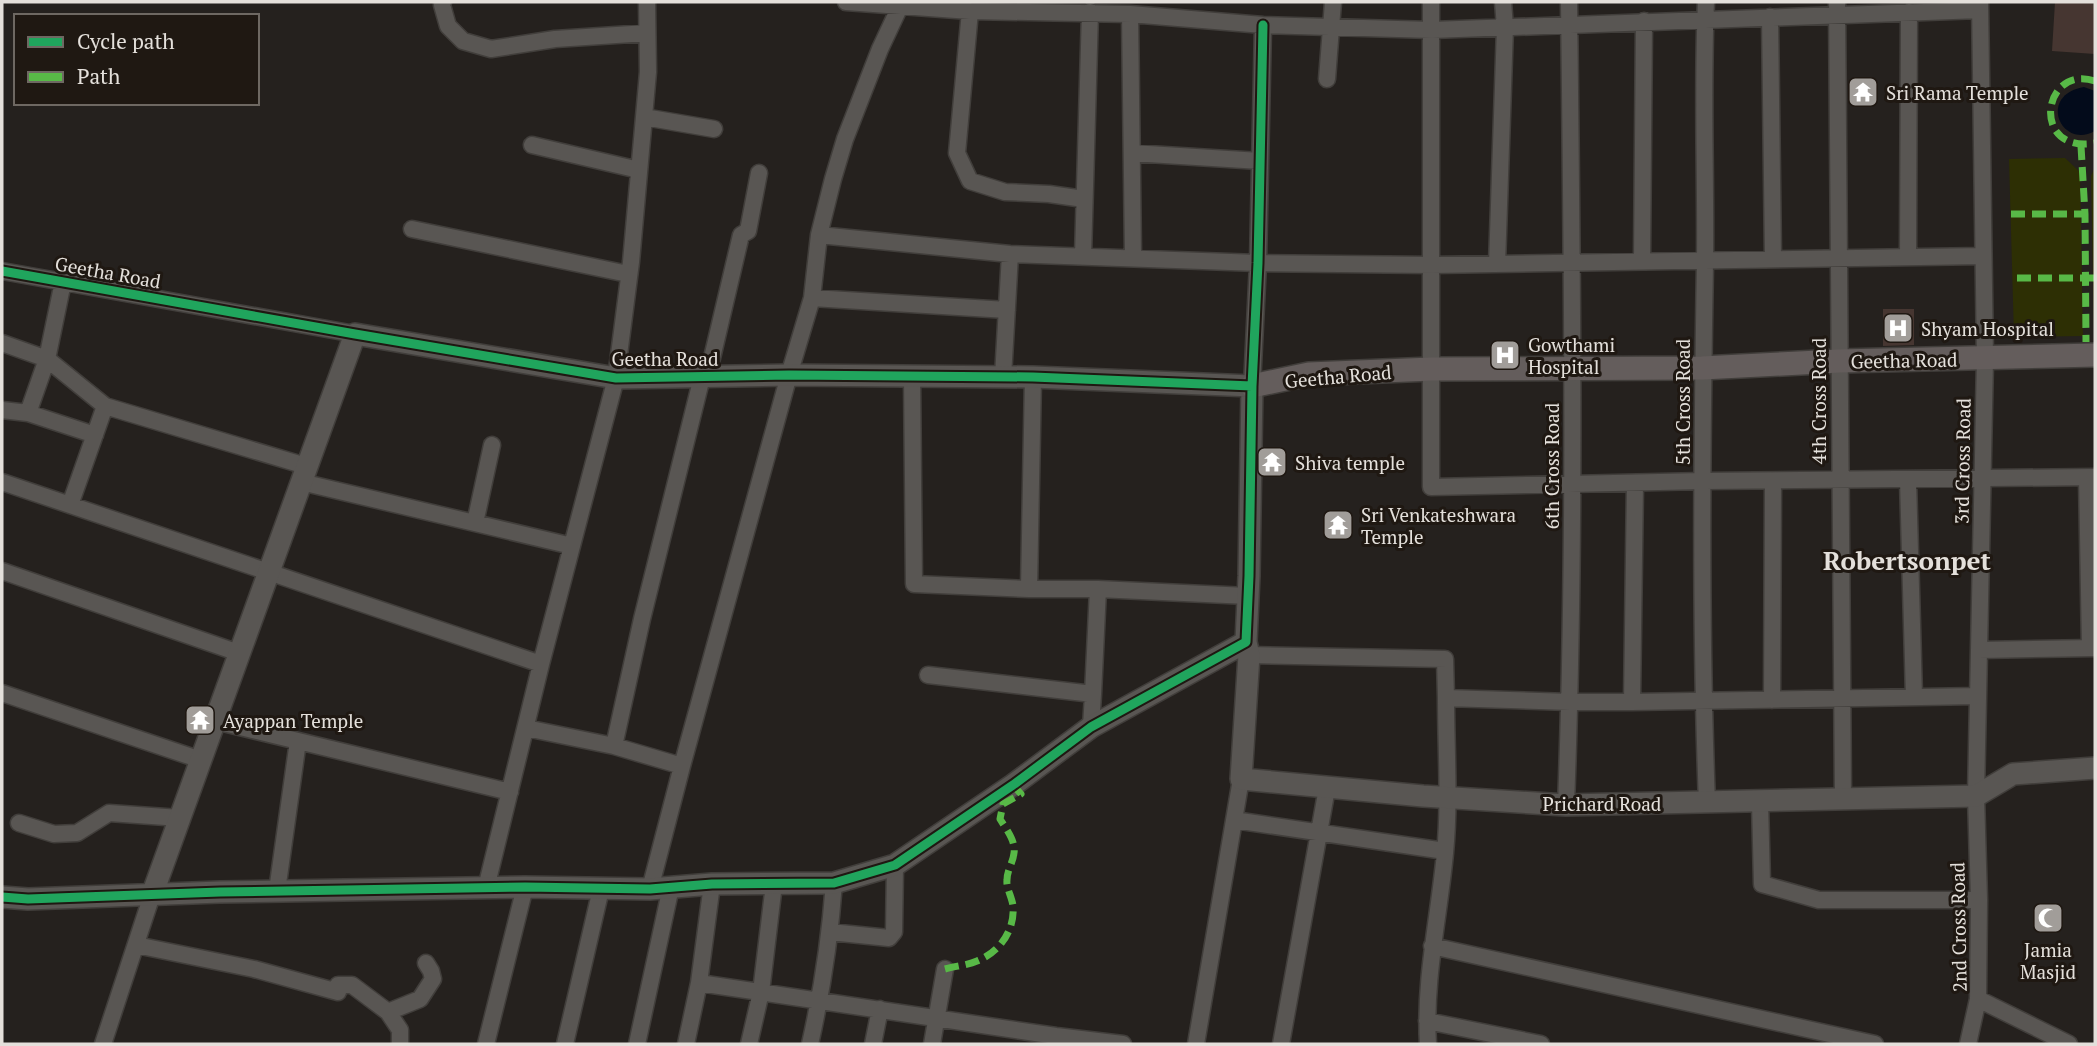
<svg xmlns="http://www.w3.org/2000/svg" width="2097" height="1046" font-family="'PT Serif',serif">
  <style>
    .green { fill: #2d2f04 }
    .water { fill: #030b1b }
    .building { fill: #463631 }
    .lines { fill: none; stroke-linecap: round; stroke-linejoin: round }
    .minor-casing { stroke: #413e3b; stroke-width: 19 }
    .tertiary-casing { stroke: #413e3b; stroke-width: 24 }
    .secondary-casing { stroke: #413e3b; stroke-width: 26 }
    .minor { stroke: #595653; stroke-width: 16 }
    .tertiary { stroke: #595653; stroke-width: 21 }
    .secondary { stroke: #645d5c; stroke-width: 23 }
    .quiet { stroke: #58b947; stroke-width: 7; stroke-dasharray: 14 7; stroke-linecap: butt }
    .cycleway-casing { stroke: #1f1812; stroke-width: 13 }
    .cycleway { stroke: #20a55d; stroke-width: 9 }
    .labels { text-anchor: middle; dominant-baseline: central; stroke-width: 6; stroke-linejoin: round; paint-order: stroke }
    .poi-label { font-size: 19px; fill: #e4e0db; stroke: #1f1812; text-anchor: start }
    .street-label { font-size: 19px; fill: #e4e0db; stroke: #1f1812 }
    .district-label { font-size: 26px; font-weight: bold; fill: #e4e0db; stroke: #1f1812 }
  </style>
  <rect width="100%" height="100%" fill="#25211e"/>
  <path class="green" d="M2065,158l15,14 3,164 -69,1 -5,-178z
    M2095,167v163h-1l-3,-154z"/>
  <path class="water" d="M2084,87l11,4v40c-34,19 -58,-36 -11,-44z"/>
  <path class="building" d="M2055,2h40v52l-43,-3z
    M1883,309h31v36l-31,1z"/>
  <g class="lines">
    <g class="minor-casing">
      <path id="minor" d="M443,2l-1,3 6,21 15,15 28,8 64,-10 92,-6
        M846,2l124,9 160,3 133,11 169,5 548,-20
        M1431,2v485l273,-6 391,-4
        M1706,2c-4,86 0,173 -1,260 -3,180 -5,361 2,541
        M1837,2l6,797
        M970,11l-13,142 13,28 35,11 44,2 35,5
        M1130,14l3,243
        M1770,17l3,242
        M1327,79l6,-77
        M644,117l70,12
        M532,145l107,25
        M1132,153l128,8
        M412,229l216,45
        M819,235l191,19 248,9 174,2 551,-9
        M1083,256l7,-244
        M1908,257l1,-245
        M1642,261l2,-240
        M1497,264l8,-237 -2,-25
        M2,271l353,63
        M63,282l-16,77 58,47
        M812,298l195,12
        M2,343l45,16 -19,54 67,22
        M912,376l2,208 115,5h69
        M1003,377l7,-123
        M1252,386l6,-123 5,-238
        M2,410l26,3
        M2087,478l3,170
        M1908,480l6,217
        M2,482l539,182
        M301,482l271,64
        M70,505l35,-99 201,60
        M475,523l17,-78
        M2,571l237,82
        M1029,589l4,-212
        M1979,650l116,-2
        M1249,655l196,4 1,39
        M928,675l165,19 -2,33
        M2,693l199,67
        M1093,694l5,-105 150,7
        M1772,700l1,-219
        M1632,702l3,-219
        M215,721l295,71
        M526,728l88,18 68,20
        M614,746l28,-127 60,-242 10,-19 29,-123 7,-4 11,-58
        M1760,802l2,82 57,16h160
        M1566,805c10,-268 6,-535 3,-803
        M1234,820l211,31
        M19,823l35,11 23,-1 32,-20 71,5
        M712,884l-13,99 357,53 67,8
        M486,888l55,-224 75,-286 15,-116 17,-190 -1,-70
        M650,889l32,-123 107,-391 23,-77 7,-63 14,-56 12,-40 35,-90 22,-47
        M277,891l21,-150
        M830,932l59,6 5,-6 1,-67
        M136,945l118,24 84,23v-7h14l36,27 12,18v14
        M1432,946l443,98
        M1978,999l91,45
        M388,1012l32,-13 13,-20 -2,-8 -5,-8
        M1427,1021l114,23
        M103,1044l49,-149
        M486,1044l39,-157
        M565,1044l36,-155
        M637,1044l34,-157
        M686,1044l13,-61
        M749,1044l12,-52 13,-108
        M810,1044c12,-53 20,-106 24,-161
        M873,1044l7,-35
        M932,1044l13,-75
        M1196,1044l45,-265
        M1281,1044l46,-256
        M1428,1044c-4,-64 11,-127 17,-191 5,-51 1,-104 1,-155l124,4h62l346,-6
        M1968,1044l10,-45 1,-99 -3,-104 9,-437 -5,-357"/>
    </g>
    <g class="tertiary-casing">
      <path id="tertiary" d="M1246,642l3,13 -8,124 182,17 143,9 410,-9 37,-22 82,-6
        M2,897l26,2 192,-7 305,-5 125,2 62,-5 122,-1 61,-18 118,-80 78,-58 155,-85 3,-66 3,-190 -219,-9 -244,-2 -173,3 -261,-44 -203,561"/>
    </g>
    <g class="secondary-casing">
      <path id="secondary" d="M1252,386l57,-12 123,-5 270,-1 137,-7 256,-6"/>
    </g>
    <use href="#minor" class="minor"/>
    <use href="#tertiary" class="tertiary"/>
    <use href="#secondary" class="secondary"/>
    <path class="quiet" d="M2095,81c-52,-18 -66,73 0,62
      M2081,146l4,68 1,128
      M2011,214h84
      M2017,278h78
      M945,969c11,-3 23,-4 32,-8 23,-9 38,-31 36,-55 -1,-9 -7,-18 -6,-26 0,-10 6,-17 7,-27 2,-12 -8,-24 -14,-34l3,-15 18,-10 -8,-9"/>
    <g class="cycleway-casing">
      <path id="cycleway" d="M2,271l353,63 261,44 173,-3 244,2 219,9
        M2,897l26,2 192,-7 305,-5 125,2 62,-5 122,-1 61,-18 118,-80 78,-58 155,-85 3,-66 3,-190 6,-123 5,-238"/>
    </g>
    <use href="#cycleway" class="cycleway"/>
  </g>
  <defs>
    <g id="temple-square" transform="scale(1.575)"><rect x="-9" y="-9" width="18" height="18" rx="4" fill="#a19d99" stroke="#1f1812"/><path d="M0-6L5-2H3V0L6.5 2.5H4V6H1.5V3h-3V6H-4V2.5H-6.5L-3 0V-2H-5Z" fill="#fff"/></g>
    <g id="hospital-square" transform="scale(1.575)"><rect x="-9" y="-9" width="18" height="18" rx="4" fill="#a19d99" stroke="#1f1812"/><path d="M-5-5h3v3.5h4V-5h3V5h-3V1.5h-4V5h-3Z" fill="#fff"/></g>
    <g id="mosque-square" transform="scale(1.575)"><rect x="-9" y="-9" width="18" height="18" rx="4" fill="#a19d99" stroke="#1f1812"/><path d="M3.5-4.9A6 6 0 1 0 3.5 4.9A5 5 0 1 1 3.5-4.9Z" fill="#fff"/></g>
  </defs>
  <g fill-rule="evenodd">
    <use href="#temple-square" x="1863" y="92"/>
    <use href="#hospital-square" x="1898" y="328"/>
    <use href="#hospital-square" x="1505" y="355"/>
    <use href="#temple-square" x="1272" y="462"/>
    <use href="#temple-square" x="1338" y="525"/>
    <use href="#temple-square" x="200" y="720"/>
    <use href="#mosque-square" x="2048" y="918"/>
  </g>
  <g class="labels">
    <g class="poi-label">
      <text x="1886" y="92">Sri Rama Temple</text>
      <text x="1921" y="328">Shyam Hospital</text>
      <text x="1528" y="344">Gowthami<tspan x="1528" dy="22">Hospital</tspan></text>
      <text x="1295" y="462">Shiva temple</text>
      <text x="1361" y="514">Sri Venkateshwara<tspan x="1361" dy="22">Temple</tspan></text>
      <text x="223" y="720">Ayappan Temple</text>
      <text x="2048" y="949" text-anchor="middle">Jamia<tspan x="2048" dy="22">Masjid</tspan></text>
    </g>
    <g class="street-label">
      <text transform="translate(108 272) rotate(10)">Geetha Road</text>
      <text x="665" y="358">Geetha Road</text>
      <text transform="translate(1904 360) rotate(-1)">Geetha Road</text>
      <text transform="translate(1338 376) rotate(-5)">Geetha Road</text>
      <text transform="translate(1818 401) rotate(-90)">4th Cross Road</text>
      <text transform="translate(1682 402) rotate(-90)">5th Cross Road</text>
      <text transform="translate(1962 461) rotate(-89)">3rd Cross Road</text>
      <text transform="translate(1551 466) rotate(-90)">6th Cross Road</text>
      <text x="1602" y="803">Prichard Road</text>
      <text transform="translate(1958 927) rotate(-91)">2nd Cross Road</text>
    </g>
    <g class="district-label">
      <text x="1907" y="560">Robertsonpet</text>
    </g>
  </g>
  <rect width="2097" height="1046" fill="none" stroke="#e4e0db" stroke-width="7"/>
  <rect x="14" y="14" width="245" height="91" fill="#1f1812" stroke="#6e6862" stroke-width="2"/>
  <rect x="28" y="37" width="35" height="10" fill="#20a55d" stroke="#6e6862" stroke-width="2"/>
  <text x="77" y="49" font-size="21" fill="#e4e0db">Cycle path</text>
  <rect x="28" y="72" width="35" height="10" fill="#58b947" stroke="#6e6862" stroke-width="2"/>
  <text x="77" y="84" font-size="21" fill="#e4e0db">Path</text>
</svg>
